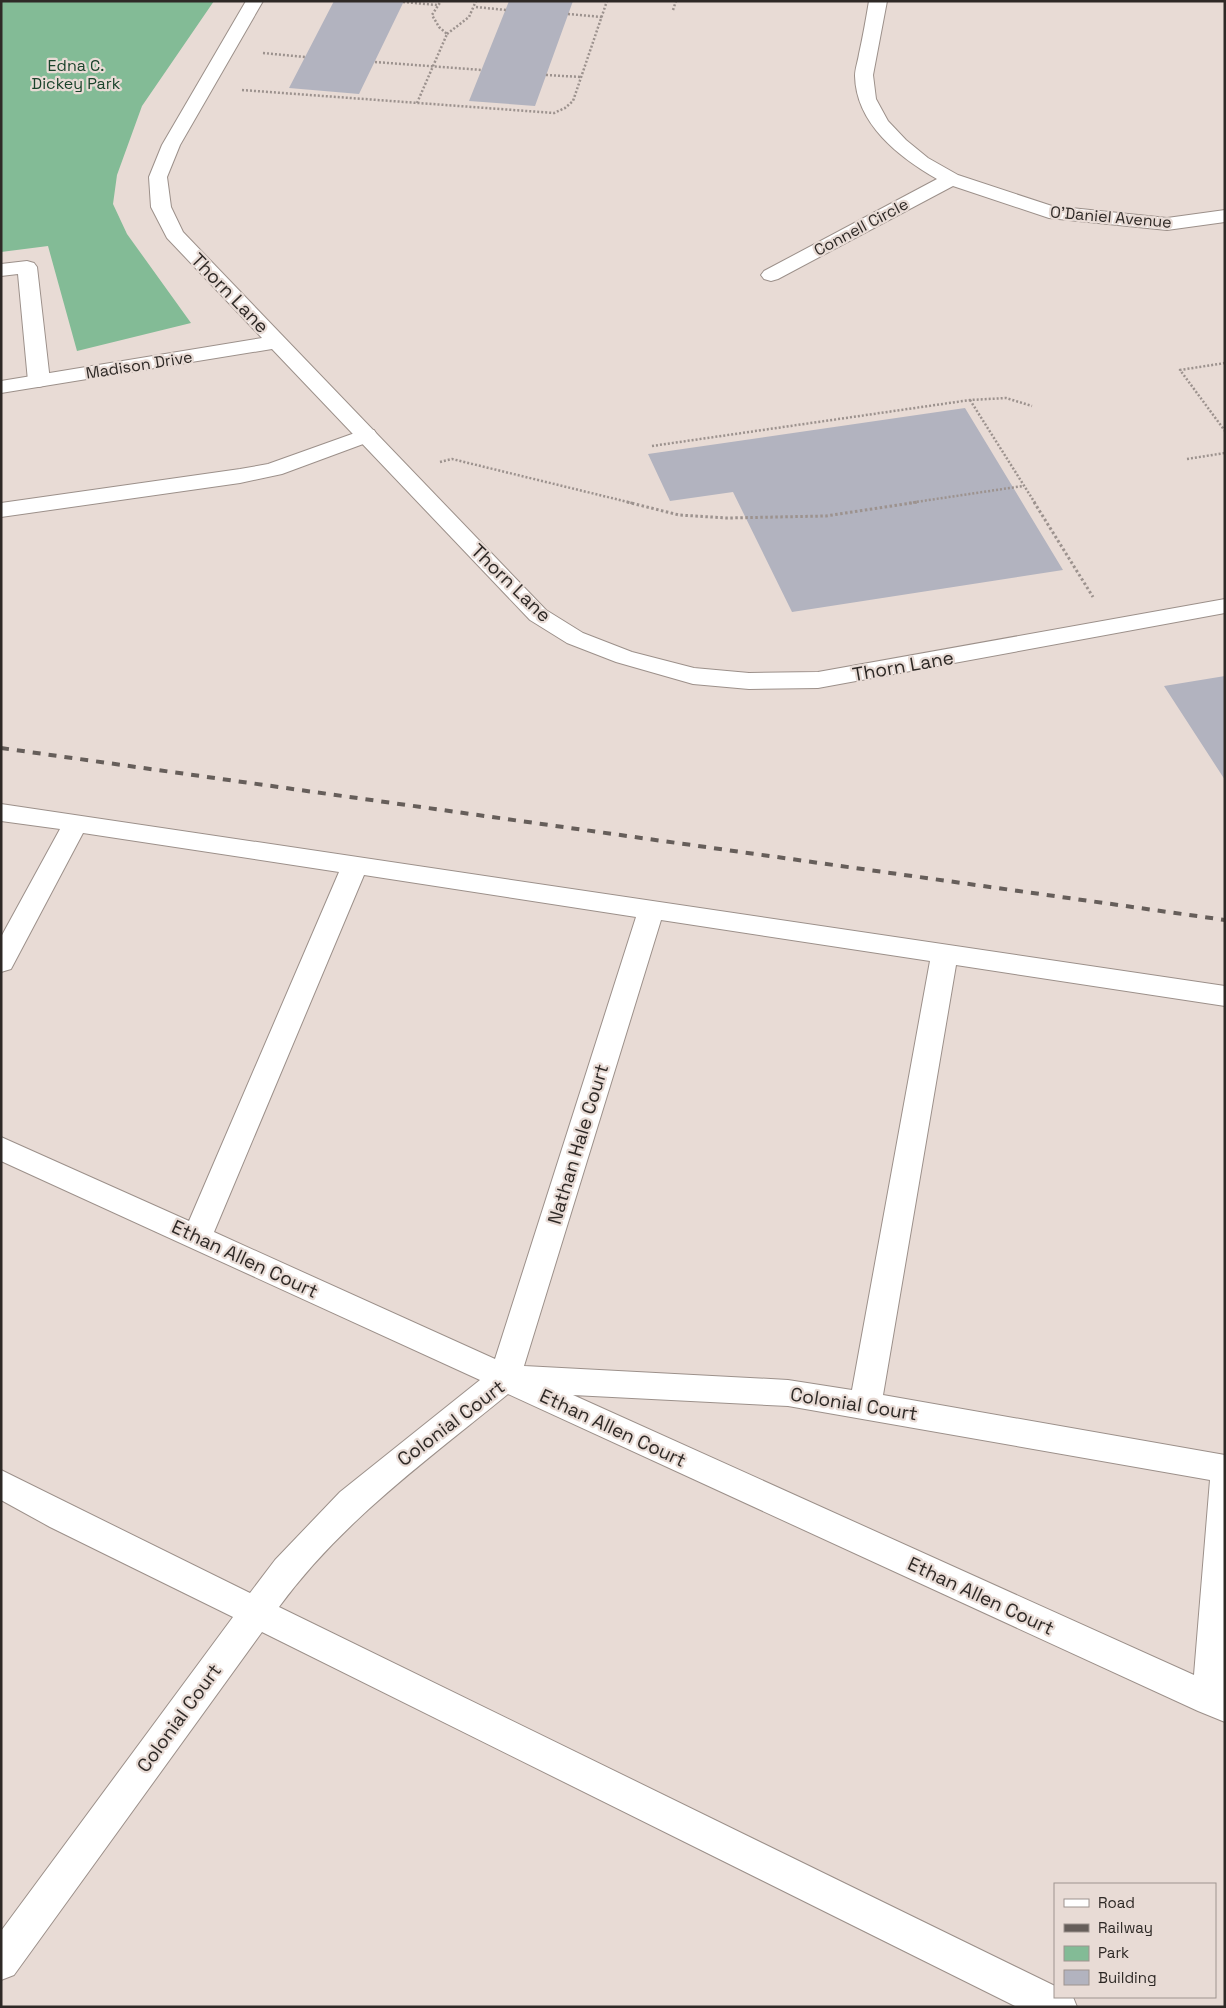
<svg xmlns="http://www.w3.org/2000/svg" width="1226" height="2008" font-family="'Space Grotesk',sans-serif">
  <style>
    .green { fill: #83bb96 }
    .building { fill: #b2b3bf }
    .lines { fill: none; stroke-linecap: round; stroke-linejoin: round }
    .lane-casing { stroke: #9c908a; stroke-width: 2 }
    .street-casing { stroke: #9c908a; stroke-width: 2 }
    .path-far1 { stroke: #9c928e; stroke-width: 2.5; stroke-dasharray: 2 2; stroke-linecap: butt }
    .path { stroke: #9c928e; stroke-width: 3; stroke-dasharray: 2.5 2.5; stroke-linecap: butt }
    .lane { fill: #fff; fill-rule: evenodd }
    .street { fill: #fff; fill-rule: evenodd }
    .rail { stroke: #665e5a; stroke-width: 4; stroke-dasharray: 8 8; stroke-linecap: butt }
    .labels { text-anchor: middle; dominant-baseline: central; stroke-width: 4.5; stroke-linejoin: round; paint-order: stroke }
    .far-park-label { font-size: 16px; fill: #1a432b; stroke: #e8dbd5 }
    .far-street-label { font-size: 16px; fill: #2e2926; stroke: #e8dbd5 }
    .street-label { font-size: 19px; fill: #2e2926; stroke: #e8dbd5 }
  </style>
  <rect width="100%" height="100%" fill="#e8dbd5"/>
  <path class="green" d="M1,1h213l-72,105 -25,69 -4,29 14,30 64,89 -114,28 -29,-105 -47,6z"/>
  <path class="building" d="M334,1h70l-45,93 -70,-6z
    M509,1h64l-38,105 -66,-5z
    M965,408l98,162 -271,42 -59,-120 -63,9 -22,-47z
    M1225,676v104l-61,-94z"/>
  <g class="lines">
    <g class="lane-casing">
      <path id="lane" d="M27,261l7,2 3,4 13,114 -4,4 -7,2 -7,-2 -4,-4 -10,-107 -17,2v-12z
        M366,429l8,1 3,5 -3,5 -92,34 -42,9 -239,34v-14l239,-34 28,-5z"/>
    </g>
    <g class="street-casing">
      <path id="street" d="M246,1h17l-83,144 -13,32 4,30 12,25 363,378 37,23 49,19 62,16 55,5 69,-1 407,-73v14l-407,75 -69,1 -56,-5 -77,-22 -49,-19 -37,-23 -258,-271 -271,44v-12l261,-43 -95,-100 -16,-31 -2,-30 13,-32z
        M869,1h18l-14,74 3,24 12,22 18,19 22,18 30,17 94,31 115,12 58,-8v12l-58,8 -118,-12 -96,-32 -175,93 -7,2 -7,-2 -3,-4 3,-4 173,-92c-38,-22 -81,-55 -82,-103 0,-7 3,-15 4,-22 4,-18 7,-35 10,-53z
        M1,804l1224,182v20l-269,-41 -73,430 342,60v267l-27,-11 -690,-317c-81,66 -167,128 -229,213l776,379v11h18l4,10h-60l-755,-375 -248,343 -13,5v-49l232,-314 -183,-90 -49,-27v-30l249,123 25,-33 65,-68 140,-112 -479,-219v-24l188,84 150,-349 -256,-39 -72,136 -10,3v-35l59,-108 -59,-8zM364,875l272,42 -141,442 -281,-127zM661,920l269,41 -78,429 -64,-10 -264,-14zM573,1395l215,11 422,74 -16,195z"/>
    </g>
    <path class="path-far1" d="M403,2l34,3
      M476,7l30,3
      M673,10l3,-9
      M568,14l34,3
      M447,34l22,-17 7,-16
      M263,53l42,4
      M375,62l107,8
      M546,75l35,2
      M242,90l312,23 11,-5 8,-7 34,-100
      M417,103l30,-69 -8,-7 -7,-12 9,-14
      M1225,363l-45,7 45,61
      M970,400l65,103
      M652,446l318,-46 36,-2 26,8
      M1187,459l38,-6
      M440,462l12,-3 180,44
      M909,503l114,-17"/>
    <path class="path" d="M627,502l52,13 48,3 99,-2 92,-14
      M1034,502l59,95"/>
    <use href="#lane" class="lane"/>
    <use href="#street" class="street"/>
    <path class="rail" d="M1,748l1224,172"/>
  </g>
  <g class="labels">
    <g class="far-park-label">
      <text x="76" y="65">Edna C.<tspan x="76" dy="18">Dickey Park</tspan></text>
    </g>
    <g class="far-street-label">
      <text transform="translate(1111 217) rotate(5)">O'Daniel Avenue</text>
      <text transform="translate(861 227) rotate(-28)">Connell Circle</text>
      <text transform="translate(139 365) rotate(-9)">Madison Drive</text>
    </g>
    <g class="street-label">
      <text transform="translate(230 293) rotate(46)">Thorn Lane</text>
      <text transform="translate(511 583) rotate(44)">Thorn Lane</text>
      <text transform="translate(903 666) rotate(-10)">Thorn Lane</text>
      <text transform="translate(578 1144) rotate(-73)">Nathan Hale Court</text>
      <text transform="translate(245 1259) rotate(25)">Ethan Allen Court</text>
      <text transform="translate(854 1404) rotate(9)">Colonial Court</text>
      <text transform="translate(451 1423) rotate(-37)">Colonial Court</text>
      <text transform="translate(613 1428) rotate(25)">Ethan Allen Court</text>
      <text transform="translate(981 1596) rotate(25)">Ethan Allen Court</text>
      <text transform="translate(179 1718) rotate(-54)">Colonial Court</text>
    </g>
  </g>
  <rect width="1226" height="2008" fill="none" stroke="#2e2926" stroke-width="5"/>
  <rect x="1054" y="1883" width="162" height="115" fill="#e8dbd5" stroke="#9e948f"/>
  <rect x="1064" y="1899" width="25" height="8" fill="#ffffff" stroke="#9e948f"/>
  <text x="1098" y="1908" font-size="15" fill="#2e2926">Road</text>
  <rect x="1064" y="1924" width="25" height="8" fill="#665e5a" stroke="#9e948f"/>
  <text x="1098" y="1933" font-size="15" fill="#2e2926">Railway</text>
  <rect x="1064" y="1946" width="25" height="15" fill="#83bb96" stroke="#9e948f"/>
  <text x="1098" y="1958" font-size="15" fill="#2e2926">Park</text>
  <rect x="1064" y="1970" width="25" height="15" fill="#b2b3bf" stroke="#9e948f"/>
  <text x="1098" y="1983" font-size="15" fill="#2e2926">Building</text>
</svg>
